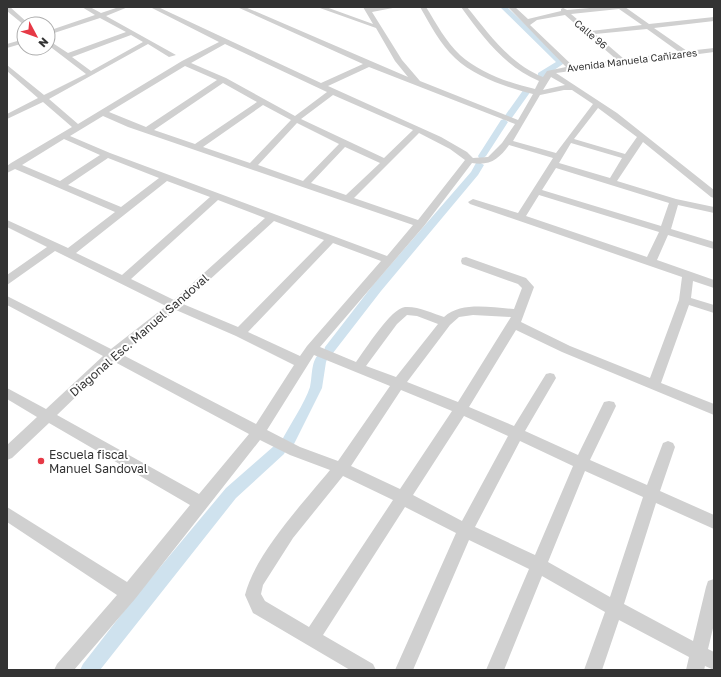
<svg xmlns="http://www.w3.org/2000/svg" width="721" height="677" font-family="'Golos Text',sans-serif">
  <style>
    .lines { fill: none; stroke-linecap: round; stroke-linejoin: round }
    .canal { fill: #cfe2ee; fill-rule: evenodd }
    .minor { fill: #d0d0d0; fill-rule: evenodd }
    .poi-dot { fill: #e63946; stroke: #fff; stroke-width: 1.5 }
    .labels { text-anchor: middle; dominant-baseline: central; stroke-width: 4; stroke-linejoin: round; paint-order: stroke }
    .far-street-label { font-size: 10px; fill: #333; stroke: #fff }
    .street-label { font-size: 12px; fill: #333; stroke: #fff }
    .poi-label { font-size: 12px; fill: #333; stroke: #fff; text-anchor: start }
  </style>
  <rect width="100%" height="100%" fill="#fff"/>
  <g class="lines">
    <path class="canal" d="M500,7h7l56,53v4l-19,13h-6v-4l18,-11z
      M524,89l7,2 -20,28h-6l-1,-2z
      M504,119l4,3 -22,34 -4,3 -3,-1 -1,-2 23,-36z
      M479,162l5,3 -6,10 -97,116 -48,62 -4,2 -3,7 -4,26 -29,58 -5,2 -4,-1 2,3 -2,4 -48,44 -136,172h-20l3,-6 48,-62 95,-114 48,-42 5,-2 4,1 -2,-3c8,-16 24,-39 29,-55 3,-12 0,-31 14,-36l1,-4 48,-62 98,-113 5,-9z"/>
    <path class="minor" d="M7,7h3l19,17 -5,1 -17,-14z
      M82,7h8l11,6 18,-6h9l-22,9 70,39 -7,2 -21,-13 -99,55 29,25 104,-63 37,-19 -69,-35h8l163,76 42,-19 -126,-57h8l163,70 -13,-16 -19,-33 -59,-21h9l47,17 -10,-17h35l-26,5 30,48 18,21 98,39 15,-26c-27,-7 -58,-17 -78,-36 -15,-14 -25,-34 -35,-51h6c10,16 20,35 34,48 20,18 49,28 75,34l4,-8c-34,-14 -57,-45 -78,-74h6c22,27 43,57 76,70l4,-6 19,-4 -58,-60h7l13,12 33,-8v-2l2,-1 4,2 34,-3h24l24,17 65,-7v4l-60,7 33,23 27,-3v4l-158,21 61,40 97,77v8l-3,-1 -68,-55 -26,39 59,18 38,8v6l-36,-8 -7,24 43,13v7l-46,-14 -11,25 57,20v8l-21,-7 -2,17 23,7v8l-25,-8 -28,78 53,21v11l-152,-63 -46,-22 -47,77 45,19 32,-52 4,-1 4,1 2,4 -31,53 53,24 26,-53 5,-1 5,1 2,4 -26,54 57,25 16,-42 5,-2 5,2 2,4 -15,44 54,24v14l-58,-26 -32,101 69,37 13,-54 2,-6 6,-2v45l-6,25 6,3v18l-9,-4 -1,4h-18l3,-13 -70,-37 -17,50h-18l21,-58 -63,-36 -38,94h-18l43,-101 -60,-29 -56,130h-18l61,-137 -51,-26 -82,128 50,29 3,6h-26l-97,-57 -8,-18c10,-41 58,-92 85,-125l-40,-15 -30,-15 -125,159 -61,71h-20l3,-6 60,-69 -110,-73v-15l120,75 63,-77 -141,-82 -37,35 -5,2v-15l30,-28 -30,-18v-11l39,21 57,-53 -96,-51v-9l104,53 55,-43 -111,-55 -48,34v-10l40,-28 -40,-20v-7l61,28 47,-36 -100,-43 -8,4v-7l4,-3 61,-36 -29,-25 -36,17v-5l31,-16 -31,-27v-6l37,30 42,-21 -38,-29v-5l20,13 58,-21 -26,-14 -52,17v-4l47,-16zM619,9l23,16 -51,6 -20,-17zM565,15l52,45 -44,6 -43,-41 7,-5zM647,29l32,23 -55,7 -29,-25zM131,35l12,7 -52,29 -19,-14zM225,44l102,48 -32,24 -69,-38 -35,-15zM185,66l32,14 -71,47 -37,-15zM369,67l146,57 -13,19 -14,14 -15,1 -6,-6 -26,-15 -113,-51zM551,77l14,8 -22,5zM223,83l34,19 -62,42 -41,-14zM564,90h8l21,14 -37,49 -43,-12 27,-46zM333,95l80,35 -29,28 -83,-39zM263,105l28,15 -41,43 -47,-16zM598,108l39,29 -12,17 -51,-15zM103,116l25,11 285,98 -26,31 -277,-103 -40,-17zM297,123l42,21 -36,37 -45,-16zM419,133l31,16 15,11 -47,60 -64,-22zM64,139l36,16 -40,26 -38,-16zM571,143l51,15 -12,20 -51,-15zM509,145l44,13 -35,55 -45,-14 -5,3 2,2 212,73 -3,23 -29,78 -80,-32 -49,-24 13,-35 -8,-9 -60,-21 -4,1 -1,3 1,3 56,20 4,4 -8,21c-22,-1 -52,-8 -70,8 -12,-4 -26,-11 -39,-10 -14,1 -40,43 -49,55l-36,-15 104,-121 48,-63c18,3 27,-4 37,-18zM345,147l35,16 -34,32 -35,-12zM108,158l51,20 -38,29 -53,-22zM556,168l113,35 -8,23 -119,-36zM167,181l43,16 -88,78 -46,-22zM539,195l120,37 -12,25 -121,-41zM218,200l47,18 -91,82 -43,-21zM274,221l50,19 -86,87 -55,-23zM333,243l48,18 -74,85 -7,10 -52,-24zM176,310l60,26 58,29 -38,59 -135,-70zM407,315l10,1 21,8 -42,53 -30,-11 31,-42zM473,315l38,2 -53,85 -51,-20 43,-57 9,-8zM314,355l76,31 -52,75 -38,-14 -33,-17zM113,361l136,73 -50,60 -142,-79zM401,390l51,21 -52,78 -49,-23zM464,416l44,20 -46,85 -49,-26zM520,441l53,25 -38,89 -60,-28zM585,471l58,26 -33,100 -62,-35zM343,476l50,24 -84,127 -44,-26 -4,-7 2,-9 30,-47z
      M24,39v4l-17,5v-4z"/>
  </g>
  <circle class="poi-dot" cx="41" cy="461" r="4"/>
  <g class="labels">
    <g class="far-street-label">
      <text transform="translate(591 34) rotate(40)">Calle 96</text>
      <text transform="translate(632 60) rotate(-7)">Avenida Manuela Cañizares</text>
    </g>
    <g class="street-label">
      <text transform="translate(139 335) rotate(-41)">Diagonal Esc. Manuel Sandoval</text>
    </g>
    <g class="poi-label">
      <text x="49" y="454">Escuela fiscal<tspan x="49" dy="14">Manuel Sandoval</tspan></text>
    </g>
  </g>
  <rect width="721" height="677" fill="none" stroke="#333333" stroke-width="16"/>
  <g transform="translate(36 36) rotate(131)"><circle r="19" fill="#ffffff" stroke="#adadad"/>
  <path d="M0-3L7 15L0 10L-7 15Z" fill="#e63946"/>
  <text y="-6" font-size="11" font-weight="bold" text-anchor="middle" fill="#333333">N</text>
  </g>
</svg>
